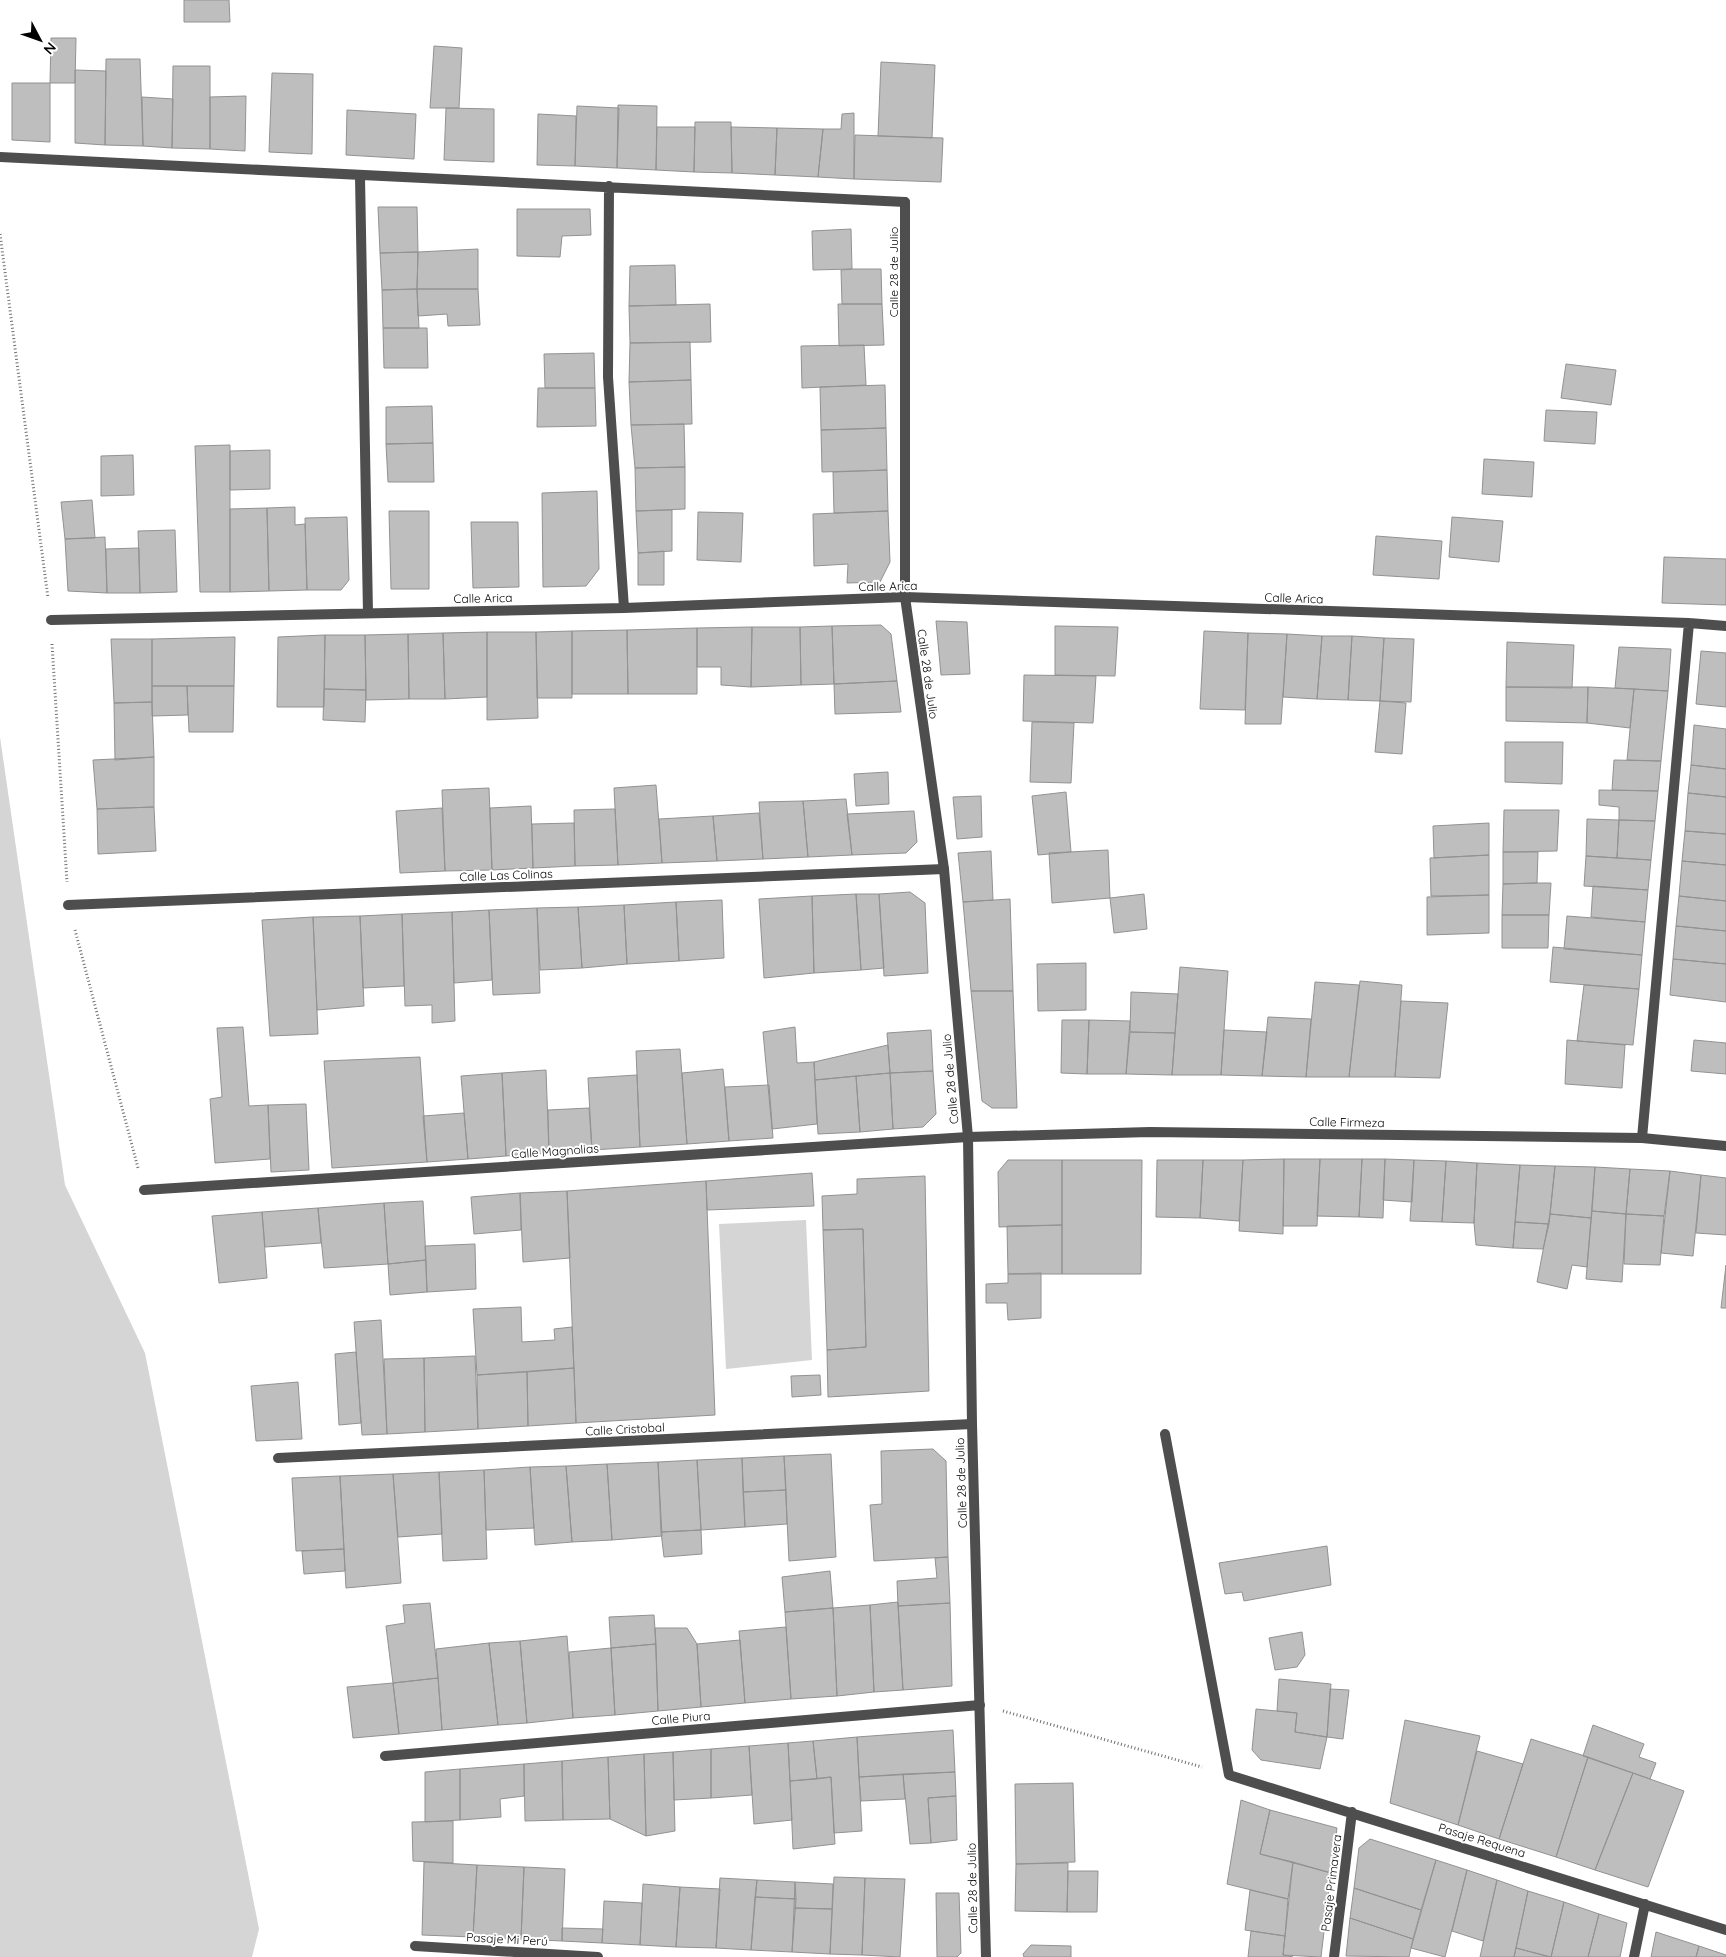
<svg xmlns="http://www.w3.org/2000/svg" width="1726" height="1957" font-family="Quicksand,sans-serif">
  <style>
    .green { fill: #d5d5d5 }
    .building { fill: #bebebe; stroke: #929292 }
    .lines { fill: none; stroke-linecap: round; stroke-linejoin: round }
    .path { stroke: #707070; stroke-width: 3; stroke-dasharray: 1 2.5; stroke-linecap: butt }
    .minor { stroke: #4e4e4e; stroke-width: 10 }
    .tertiary { stroke: #4e4e4e; stroke-width: 10 }
    .labels { text-anchor: middle; dominant-baseline: central; stroke-width: 4; stroke-linejoin: round; paint-order: stroke }
    .street-label { font-size: 12px; fill: #000; stroke: #fff }
  </style>
  <rect width="100%" height="100%" fill="#fff"/>
  <path class="green" d="M0,737l65,448 80,168 114,576 -7,28h-252z
    M806,1220l6,140 -86,9 -7,-145z"/>
  <path class="building" d="M184,0h45l1,22h-46z
    M51,38h25l-1,45h-25z
    M434,46l28,2 -3,60h-29z
    M106,59h34l3,87 -38,-1z
    M881,62l54,3 -3,73 -54,-2z
    M173,66h37v83l-38,-1z
    M75,70l31,1 -1,74 -30,-2z
    M272,73l41,1 -1,80 -43,-2z
    M12,83h38v59l-38,-2z
    M246,96l-1,55 -35,-2v-52z
    M142,97l31,2 -1,49 -29,-2z
    M618,105l39,1 -1,64 -39,-2z
    M577,106l42,2 -2,60 -42,-2z
    M446,108l48,1v53l-50,-2z
    M347,110l69,4 -2,45 -68,-4z
    M854,113v66l-36,-2 5,-48h18l1,-15z
    M538,114l38,2 -1,50 -38,-1z
    M695,122h36l1,51 -38,-1z
    M657,127h38l-1,45 -38,-2z
    M731,127l46,1 -2,47 -43,-2z
    M777,128l46,1 -5,48 -43,-2z
    M855,135l88,3 -2,44 -87,-3z
    M378,207h39l1,45 -38,1z
    M517,209h73l1,26 -29,1 -2,21 -43,-1z
    M851,229l1,40 -39,1 -1,-39z
    M478,249v40h-61l1,-37z
    M418,252l-1,37 -35,1 -2,-37z
    M675,265l1,40 -47,1 1,-40z
    M852,269h29l1,35h-40l-1,-34z
    M417,289l2,39h-36l-1,-38z
    M417,289h61l2,36 -32,1 -1,-12 -29,2z
    M710,304l1,38 -81,1 -1,-37z
    M838,304h44l2,41 -45,1z
    M383,328h44l1,40h-44z
    M690,342l1,38 -62,2 1,-39z
    M864,345l2,40 -64,3 -1,-42z
    M594,353l1,35h-50l-1,-34z
    M1566,364l50,6 -5,35 -50,-7z
    M691,380l1,44 -61,1 -2,-43z
    M885,385l1,43 -65,2 -1,-43z
    M538,388h57l1,38 -59,1z
    M432,406l1,37 -47,1v-37z
    M1546,410l51,2 -2,32 -51,-3z
    M684,424l1,43 -50,1 -4,-43z
    M886,428l1,42 -65,2 -1,-42z
    M433,443l1,39h-46l-2,-38z
    M230,445v147h-30l-5,-146z
    M270,450v39l-40,1v-39z
    M133,455l1,40 -33,1v-40z
    M1484,459l50,3 -2,35 -50,-3z
    M685,467v42l-49,2 -1,-43z
    M887,470l1,41 -54,2 -1,-41z
    M597,491l2,78 -13,17 -43,1 -1,-94z
    M92,500l3,38 -30,1 -4,-37z
    M295,507v18l10,-1 2,66 -38,1 -2,-83z
    M267,508l2,83 -39,1v-83z
    M672,510v41l-34,2 -2,-42z
    M389,511h40v78h-38z
    M888,511l2,51 -10,20 -33,1 1,-19 -34,2 -1,-52z
    M698,512l45,1 -2,49 -44,-2z
    M347,517l2,63 -8,10h-34l-2,-72z
    M1452,517l51,4 -4,41 -50,-5z
    M471,522h47l1,65 -46,1z
    M175,530l2,62 -37,1 -2,-62z
    M1376,536l66,5 -3,38 -66,-4z
    M105,537l2,56 -39,-2 -3,-52z
    M139,548l1,45h-33l-1,-44z
    M664,551v34h-26v-32z
    M1664,557l62,2v46l-64,-2z
    M936,621l31,1 3,52 -29,1z
    M881,625l10,9 6,47 -63,3 -2,-58z
    M832,626l2,58 -33,1 -1,-58z
    M1055,626l63,1 -3,49 -60,-1z
    M752,627l-1,60 -30,-2v-18h-24v-39z
    M752,627h48l1,58 -50,2z
    M697,628v66h-69l-1,-64z
    M627,630l1,64h-56v-63z
    M572,631v67h-35l-1,-66z
    M1204,631l44,2 -3,77 -45,-1z
    M487,632v65l-42,2 -2,-66z
    M487,632h49l2,86 -51,2z
    M443,633l2,66h-36l-1,-65z
    M1248,633l39,1 -6,90h-36z
    M408,634l1,65 -43,1 -1,-65z
    M1287,634l35,2 -5,63 -34,-2z
    M325,635l-1,72h-47l1,-70z
    M325,635h40l1,55 -42,-1z
    M1322,636h30l-4,64 -31,-1z
    M1352,636l32,2 -4,63 -32,-1z
    M235,637l-1,49h-82v-47z
    M1384,638l30,1 -3,63 -31,-1z
    M111,639h41v63l-38,1z
    M1507,642l67,3 -2,43 -66,-1z
    M1619,647l52,2 -3,42 -53,-3z
    M1701,651l25,2v54l-30,-3z
    M1024,675l72,1 -3,47 -70,-2z
    M897,681l4,31 -66,2 -1,-30z
    M152,686h35l1,29 -36,1z
    M187,686h47l-1,46h-44z
    M1506,687h82l-1,36 -81,-2z
    M1588,687l46,2 -4,39 -43,-5z
    M324,689l42,1 -1,32 -42,-2z
    M1634,689l34,2 -7,70 -34,-1z
    M1380,701l26,2 -4,51 -27,-2z
    M152,702l2,55 -39,3 -1,-57z
    M1032,722l42,1 -3,60 -41,-1z
    M1694,725l32,4v40l-35,-4z
    M1505,742h58l-1,42 -57,-2z
    M154,757v50l-57,2 -4,-49z
    M1614,760l47,1 -3,30 -46,-1z
    M1691,765l35,4v28l-38,-4z
    M888,772l1,32 -33,2 -2,-32z
    M656,785l6,78 -44,2 -4,-77z
    M489,788l3,82 -47,1 -3,-81z
    M1599,790l59,1 -3,30 -36,-1v-13l-20,-2z
    M1066,792l5,60 -33,3 -6,-59z
    M1688,793l38,4v37l-41,-3z
    M981,796l1,41 -25,2 -4,-42z
    M846,799l6,56 -44,2 -5,-56z
    M803,801l5,56 -45,2 -4,-57z
    M531,806l2,62 -41,2 -2,-62z
    M154,807l2,44 -58,3 -1,-45z
    M442,808l3,63 -45,2 -4,-62z
    M615,809l3,56 -43,1 -1,-56z
    M1504,810h55l-2,41 -54,1z
    M914,811l3,31 -11,11 -54,2 -5,-41z
    M759,813l4,46 -46,2 -4,-45z
    M713,816l4,45 -55,2 -3,-44z
    M1587,819l32,1 -2,38 -31,-2z
    M1619,820l36,1 -4,39 -34,-2z
    M574,823l1,43 -42,2 -1,-44z
    M1489,823v32l-55,3 -1,-32z
    M1685,831l41,3v31l-44,-4z
    M1108,850l2,48 -58,5 -3,-50z
    M991,851l2,49 -30,2 -5,-49z
    M1503,852h35l-1,31 -34,1z
    M1489,855v40l-58,1 -1,-38z
    M1586,856l65,4 -3,30 -64,-4z
    M1682,861l44,4v36l-47,-5z
    M1537,883h14l-2,32h-47l1,-31z
    M1593,886l55,4 -3,32 -54,-5z
    M910,892l15,11 3,70 -44,3 -5,-82z
    M856,894h23l5,74 -23,2z
    M856,894l5,76 -47,3 -2,-77z
    M1144,894l3,35 -33,4 -4,-35z
    M1489,895v38l-62,2v-38z
    M812,896l2,77 -50,5 -5,-79z
    M1679,896l47,5v30l-50,-5z
    M1010,899l3,92h-42l-8,-89z
    M722,900l2,58 -45,3 -3,-59z
    M676,902l3,59 -52,3 -3,-59z
    M624,905l3,59 -45,4 -4,-61z
    M578,907l4,61 -42,2 -3,-62z
    M537,908l3,85 -47,2 -4,-85z
    M489,910l3,70 -38,3 -2,-71z
    M452,912l3,109 -23,2v-18l-27,1 -3,-92z
    M402,914l2,72 -41,2 -3,-72z
    M1502,915h47l-1,33h-46z
    M360,916l4,90 -47,4 -4,-93z
    M1567,916l78,6 -3,33 -78,-6z
    M313,917l5,117 -48,2 -8,-116z
    M1676,926l50,5v33l-53,-5z
    M1553,947l89,8 -3,34 -89,-7z
    M1673,959l53,5v38l-56,-7z
    M1086,963v47l-48,1 -1,-47z
    M1180,967l48,4 -7,104h-49z
    M1360,981l42,4 -7,92h-46z
    M1315,982l44,3 -10,92h-43z
    M1584,985l55,4 -6,56 -56,-4z
    M971,991h42l4,117h-25l-10,-7z
    M1131,992l47,2 -3,39 -45,-1z
    M1401,1001l47,2 -8,75 -45,-1z
    M1268,1017l43,2 -5,58 -44,-1z
    M1062,1020h27l-2,54 -26,-1z
    M1089,1020l41,1 -4,53h-39z
    M243,1027l6,79 19,-1 2,54 -55,4 -5,-64 12,-2 -5,-69z
    M795,1027l2,36 17,-1 3,62 -45,5 -9,-97z
    M931,1030l2,41 -43,2 -3,-40z
    M1224,1030l43,2 -5,44 -41,-1z
    M1130,1032l45,1 -3,42 -46,-1z
    M1567,1040l58,5 -3,43 -57,-4z
    M1694,1040l32,3v31l-35,-3z
    M888,1045l2,28 -75,7 -1,-18z
    M680,1049l7,95 -47,3 -4,-96z
    M420,1057l7,105 -95,6 -8,-107z
    M723,1069l6,72 -42,3 -5,-71z
    M546,1070l3,83 -43,3 -4,-83z
    M933,1071l3,43 -13,13 -30,2 -3,-56z
    M502,1073l4,83 -38,3 -7,-83z
    M890,1073l3,56 -33,3 -4,-56z
    M637,1075l3,72 -48,3 -4,-72z
    M856,1076l4,56 -42,2 -3,-54z
    M769,1085l4,53 -44,3 -4,-54z
    M306,1104l3,66 -38,2 -3,-67z
    M589,1108l3,42 -43,3 -1,-43z
    M464,1113l4,46 -41,3 -4,-46z
    M1284,1159l-1,75 -44,-3 4,-71z
    M1284,1159h36l-3,67h-34z
    M1320,1159h42l-3,58 -42,-1z
    M1362,1159h23l-2,59 -24,-1z
    M1385,1159l29,1 -2,42 -29,-2z
    M1008,1160h54v65l-63,2 -1,-55z
    M1062,1160h80l-1,114h-79z
    M1157,1160h46l-3,58 -44,-1z
    M1203,1160h40l-4,61 -39,-3z
    M1414,1160l32,1 -4,61 -32,-1z
    M1446,1161l31,2 -3,60 -32,-1z
    M1477,1163l43,2 -7,83 -37,-3 -2,-22z
    M1520,1165l35,1 -6,58 -34,-2z
    M1555,1166l40,1 -4,51 -41,-4z
    M1595,1167l35,2 -4,45 -34,-3z
    M1630,1169l40,2 -6,45 -38,-2z
    M1670,1171l31,4 -8,81 -32,-3z
    M812,1173l2,33 -107,4 -1,-29z
    M1701,1175l25,3v57l-30,-2z
    M925,1176l4,215 -101,6 -1,-47 39,-3 -3,-118 -40,1 -1,-34 35,-2v-15z
    M706,1181l9,234 -139,8 -9,-232z
    M567,1191l3,67 -47,4 -3,-69z
    M520,1193l1,37 -47,4 -3,-37z
    M423,1201l3,59 -38,4 -4,-61z
    M384,1203l4,61 -64,4 -6,-60z
    M318,1208l3,35 -56,4 -3,-35z
    M1592,1211l34,3 -4,68 -36,-3z
    M262,1212l5,66 -48,5 -7,-67z
    M1550,1214l41,4 -4,49 -15,-2 -5,24 -30,-7z
    M1626,1214l38,2 -4,49 -36,-1z
    M1515,1222l34,2 -6,25 -30,-1z
    M1062,1225v49h-54l-1,-48z
    M863,1229l3,118 -39,3 -4,-120z
    M475,1244l1,45 -49,3 -2,-46z
    M426,1260l1,32 -37,3 -2,-31z
    M1726,1265v43h-5z
    M1041,1273v45l-33,2 -1,-17h-21v-19l22,-1v-9z
    M521,1307l1,35 33,-2 -1,-11 18,-2 2,41 -97,7 -4,-66z
    M381,1320l6,114 -25,1 -8,-113z
    M356,1352l5,71 -22,2 -4,-71z
    M475,1356l3,73 -53,3 -1,-74z
    M424,1358l1,74 -38,2 -3,-75z
    M574,1368l2,55 -48,3 -1,-54z
    M527,1372l1,54 -50,3 -1,-54z
    M820,1375l1,20 -29,2 -1,-21z
    M298,1382l4,57 -46,2 -5,-55z
    M933,1449l13,12 2,96 -74,4 -4,-56 12,-1 -1,-53z
    M831,1454l5,103 -47,4 -5,-105z
    M784,1456l2,34 -43,2 -1,-34z
    M742,1458l3,69 -44,3 -4,-70z
    M697,1460l4,70 -40,2 -3,-70z
    M658,1462l4,74 -50,4 -5,-76z
    M607,1464l5,76 -40,2 -6,-76z
    M566,1466l6,76 -37,3 -5,-78z
    M530,1467l4,61 -48,2 -2,-60z
    M484,1470l3,89 -44,2 -4,-89z
    M439,1472l3,62 -44,3 -5,-63z
    M393,1474l8,109 -55,5 -6,-112z
    M340,1476l4,73 -48,2 -4,-73z
    M786,1490l1,34 -42,3 -2,-35z
    M701,1530l1,24 -38,3 -3,-25z
    M1327,1546l4,39 -87,16 -2,-9 -17,2 -6,-31z
    M344,1549l1,22 -41,3 -2,-23z
    M948,1557l2,46 -52,3 -1,-25 40,-3 -2,-20z
    M830,1571l3,37 -48,4 -3,-35z
    M898,1602l5,88 -29,2 -4,-87z
    M430,1603l8,75 -45,5 -7,-57 19,-3 -2,-18z
    M950,1603l2,83 -49,4 -5,-84z
    M870,1605l4,87 -37,4 -4,-88z
    M833,1608l4,88 -46,3 -6,-87z
    M654,1615l2,29 -45,4 -2,-31z
    M786,1627l5,72 -46,4 -6,-72z
    M655,1628h32l10,16 4,63 -43,4z
    M1302,1632l3,23 -8,12 -22,3 -6,-32z
    M567,1636l6,82 -46,5 -7,-82z
    M740,1640l5,63 -44,4 -4,-63z
    M520,1641l7,82 -29,2 -9,-82z
    M489,1643l9,82 -56,5 -6,-81z
    M656,1644l2,67 -43,4 -4,-67z
    M611,1648l4,67 -42,3 -4,-66z
    M438,1678l4,52 -43,4 -6,-51z
    M1279,1679l52,5 -4,53 -32,-5 2,-19 -20,-2z
    M393,1683l6,51 -46,4 -6,-51z
    M1330,1689l19,1 -6,49 -16,-2z
    M1256,1709l41,4 -2,19 32,5 -7,32 -59,-9 -9,-10z
    M1405,1720l75,16 -22,89 -68,-22z
    M1593,1725l51,19 -5,13 17,6 -6,16 -67,-23z
    M953,1730l2,42 -96,5 -2,-40z
    M857,1737l5,94 -28,2 -3,-56 -14,2 -4,-38z
    M1531,1739l57,18 -32,100 -57,-18z
    M813,1741l4,38 -27,2 -2,-38z
    M788,1743l4,77 -38,4 -5,-78z
    M749,1746l3,49 -41,3v-49z
    M711,1749v49l-37,2 -1,-48z
    M1477,1751l46,13 -24,75 -41,-14z
    M673,1752l2,79 -29,5 -2,-82z
    M644,1754l2,82 -36,-17 -2,-62z
    M608,1757l2,62 -47,1 -1,-59z
    M1588,1757l45,16 -38,97 -39,-13z
    M562,1761l1,59 -38,1 -1,-57z
    M524,1764v32l-24,3 1,18 -41,3v-51z
    M460,1769v51l-35,2v-50z
    M955,1772l1,24 -28,2 3,45 -21,1 -7,-70z
    M1633,1773l51,18 -36,96 -53,-17z
    M903,1774l2,25 -44,2 -2,-24z
    M831,1777l4,67 -42,5 -3,-68z
    M1073,1783l2,79 -59,2 -1,-80z
    M956,1796l1,44 -26,3 -3,-45z
    M1241,1800l29,10 -10,44 33,8 -5,37 -61,-15z
    M1270,1810l67,18 -6,45 -71,-19z
    M453,1821v42l-40,-2 -1,-39z
    M1370,1839l66,21 -15,50 -67,-22 5,-40z
    M1436,1860l31,10 -22,87 -34,-9z
    M424,1862l53,3 -4,72 -51,-2z
    M1293,1862l38,11 -10,84 -38,-2z
    M1068,1863l-1,49 -52,-1 1,-47z
    M477,1865l47,2 -3,72 -48,-2z
    M524,1867l41,2 -3,72 -41,-2z
    M1467,1870l30,10 -14,61 -31,-10z
    M1068,1871h30l-1,41h-30z
    M834,1877l31,1 -3,77 -32,-1z
    M720,1878l37,2 -6,70 -35,-2z
    M865,1878l40,1 -5,78 -38,-2z
    M757,1880l38,2 1,17 -41,-2z
    M1497,1880l31,11 -14,66h-34z
    M795,1882l38,2 -1,25 -38,-1z
    M643,1884l37,3 -4,60 -36,-2z
    M680,1887l40,2 -4,59 -40,-1z
    M1354,1888l67,22 -8,29 -63,-21z
    M1250,1890l38,9 -3,37 -40,-6z
    M1528,1891l36,11 -13,55 -35,-9z
    M936,1893h23l2,60 -4,4h-20z
    M755,1897l41,2 -4,53 -41,-2z
    M604,1901l38,2 -2,42 -38,-2z
    M1564,1902l35,12 -11,43h-37z
    M794,1908l38,1 -2,45 -38,-2z
    M1599,1914l28,9 -7,34h-32z
    M1350,1918l63,21 -4,18 -63,-1z
    M562,1928l41,1 -1,14 -40,-2z
    M1251,1931l34,5 -2,19 10,2h-45z
    M1656,1932l43,14 -3,11h-45z
    M1031,1945l40,1v11h-47l-1,-3z
    M1699,1946l27,9v2h-30z
    M1516,1948l34,9h-36z"/>
  <g class="lines">
    <path class="path" d="M0,234l48,364
      M52,644l15,238
      M75,930l63,238
      M1003,1711l199,56"/>
    <path class="minor" d="M0,157c302,16 604,29 905,45
      M360,177l8,436
      M609,186l-1,191 16,231
      M51,620l573,-12 281,-11 784,26 37,3
      M68,905l876,-36
      M1642,1138l47,-515
      M144,1190l824,-53 182,-5 492,6 84,8
      M1165,1434l64,341 497,155
      M278,1458l694,-34
      M385,1756l595,-51
      M415,1946l183,11
      M1334,1957l18,-145
      M1634,1957l11,-53"/>
    <path class="tertiary" d="M905,202v395l39,272 24,268 4,287 14,533"/>
  </g>
  <g class="labels">
    <g class="street-label">
      <text transform="translate(893 272) rotate(-90)">Calle 28 de Julio</text>
      <text transform="translate(888 586) rotate(-1)">Calle Arica</text>
      <text transform="translate(483 598) rotate(-1)">Calle Arica</text>
      <text transform="translate(1294 598) rotate(2)">Calle Arica</text>
      <text transform="translate(928 674) rotate(82)">Calle 28 de Julio</text>
      <text transform="translate(506 875) rotate(-2)">Calle Las Colinas</text>
      <text transform="translate(950 1079) rotate(-95)">Calle 28 de Julio</text>
      <text transform="translate(1347 1122) rotate(1)">Calle Firmeza</text>
      <text transform="translate(555 1151) rotate(-4)">Calle Magnolias</text>
      <text transform="translate(625 1429) rotate(-3)">Calle Cristobal</text>
      <text transform="translate(961 1483) rotate(-92)">Calle 28 de Julio</text>
      <text transform="translate(681 1718) rotate(-5)">Calle Piura</text>
      <text transform="translate(1482 1840) rotate(17)">Pasaje Requena</text>
      <text transform="translate(1331 1883) rotate(-83)">Pasaje Primavera</text>
      <text transform="translate(972 1888) rotate(-91)">Calle 28 de Julio</text>
      <text transform="translate(507 1939) rotate(3)">Pasaje Mi Perú</text>
    </g>
  </g>
  <g transform="translate(40 40) rotate(131)" stroke="#ffffff" stroke-width="4" paint-order="stroke">
  <path d="M0-4L9 19L0 12L-9 19Z" fill="#000000"/>
  <text y="-8" font-size="14" font-weight="bold" text-anchor="middle" fill="#000000">N</text>
  </g>
</svg>
